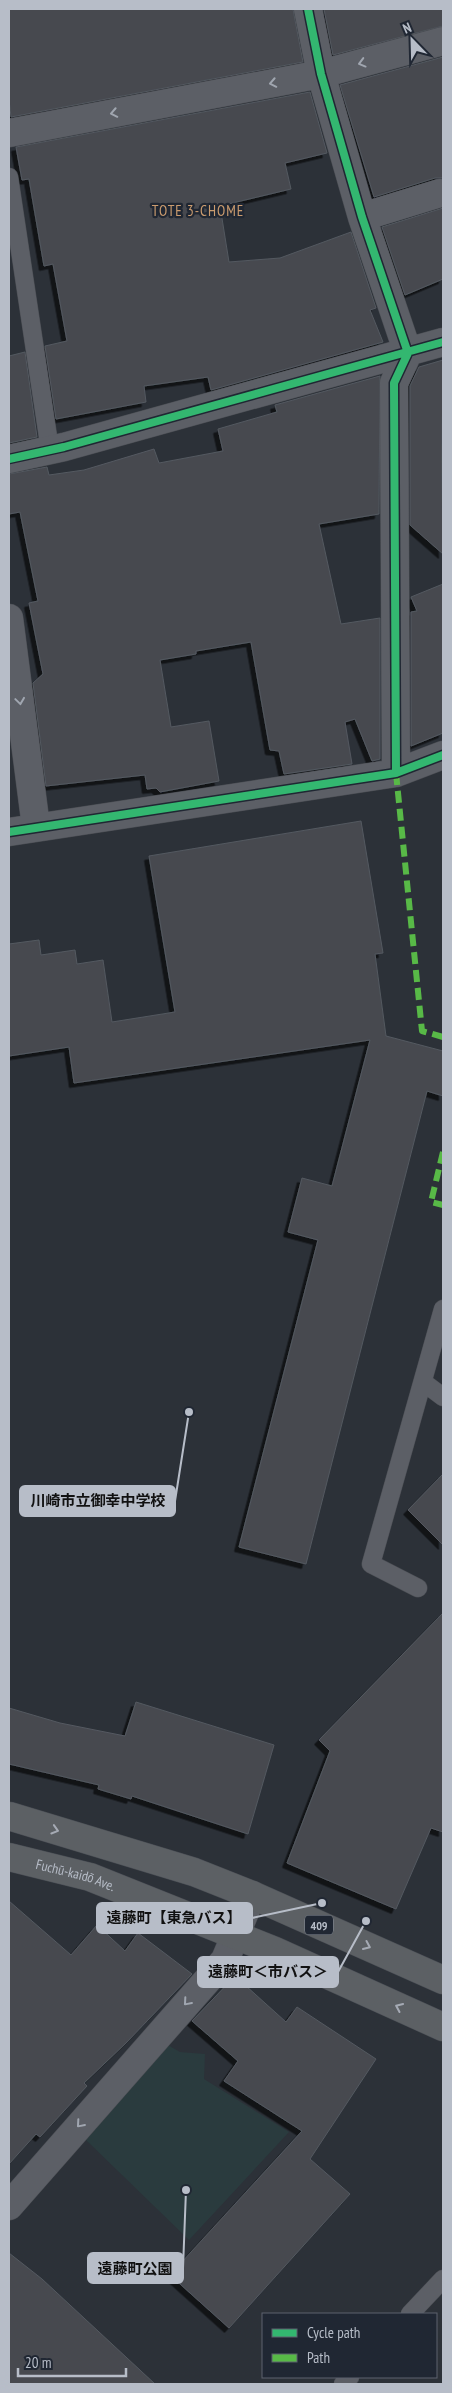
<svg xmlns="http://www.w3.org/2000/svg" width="452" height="2393" font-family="'PT Sans Narrow','Noto Sans JP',sans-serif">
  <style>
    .green { fill: #2a3b3e }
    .building { fill: #464a50; stroke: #545960; filter: url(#shadow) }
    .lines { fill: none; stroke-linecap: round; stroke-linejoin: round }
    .service-casing { stroke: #4a4d53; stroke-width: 19 }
    .minor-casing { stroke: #4a4d53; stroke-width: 29 }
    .trunk-casing { stroke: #494d54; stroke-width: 29 }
    .service { stroke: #5c5f66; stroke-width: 18 }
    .minor { stroke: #5c5f66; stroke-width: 28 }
    .trunk { stroke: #5c6064; stroke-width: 28 }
    .quiet { stroke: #58b947; stroke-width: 6; stroke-dasharray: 12 6; stroke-linecap: butt }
    .cycleway-casing { stroke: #202733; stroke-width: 11 }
    .cycleway { stroke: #33b770; stroke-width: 8 }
    .oneway { stroke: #a0a6b0 }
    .oneway2 { stroke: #a5aab4 }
    .labels { text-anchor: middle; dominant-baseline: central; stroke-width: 4.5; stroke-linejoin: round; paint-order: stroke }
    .shield { fill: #202733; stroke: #8a909b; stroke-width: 1 }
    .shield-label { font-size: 12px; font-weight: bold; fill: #b7bdc8 }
    .street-label { font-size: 14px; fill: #b7bdc8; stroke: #202733 }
    .neighbourhood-label { font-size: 15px; letter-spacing: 1px; fill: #cb9c6f; stroke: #202733 }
    .leader { fill: none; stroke: #b7bdc8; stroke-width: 2 }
    .callout-dot { fill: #b7bdc8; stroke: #202733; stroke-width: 2 }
    .callout { fill: #b7bdc8; stroke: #b7bdc8; stroke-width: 2 }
    .callout-label { font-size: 15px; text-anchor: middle; font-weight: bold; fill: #111 }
  </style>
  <defs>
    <filter id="shadow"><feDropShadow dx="-4.5" dy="4.5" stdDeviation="0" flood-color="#0009"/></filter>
  </defs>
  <rect width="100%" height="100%" fill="#2c3138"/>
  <path class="green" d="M166,2044l14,8 25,2 -1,25 85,53 -100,108 -104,-101z"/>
  <path class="building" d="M9,9h284l10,53 -292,55 -2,-17z
    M324,9h119v17l-110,29z
    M443,57v121h-8l-61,19 -34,-112z
    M310,92l17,61 -42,10 6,26 -71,17 9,56 51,-4 71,-26 25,76 -6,2 13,32 -172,48 -3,-13 -64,9 2,16 -90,17 -11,-73 22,-5 -14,-77 -9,2 -15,-87 -7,1 -6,-33z
    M443,208v71l-38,16 -23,-68z
    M25,352l12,85 -28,6v-87z
    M443,360l-1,100 1,94 -33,-29v-139l9,-19z
    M380,376l-1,138 -60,10 22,100 39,-6v141l-8,2 -17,-42 -10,3 7,42 -68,10 -5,-23 -9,-1 -19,-108 -55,9v3l-36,6 11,67 38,-6 10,60 -59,11 -4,-4 -9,1 -2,-14 -99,11 -13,-103 10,-9 -14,-71 9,-2 -18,-89 -11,2v-40l38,-7 2,8 35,-5 70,-21 5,14 64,-12 -5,-22 59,-17 -2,-7z
    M443,584v149l-32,13v-134l6,-1 -6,-14z
    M361,821l22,132 -8,1 11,82 57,15v45l-16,-5 -121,473 -67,-17 79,-307 -30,-8 14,-54 30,8 38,-146 -296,43 -5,-36 -60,9v-112l30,-4 2,15 34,-5 2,14 26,-4 9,62 63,-10 -26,-156z
    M443,1474v71l-35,-35z
    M443,1613v219l-12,-4 -35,81 -109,-46 43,-112 -11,-11z
    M136,1702l138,43 -26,89 -116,-38 -1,3 -33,-10 1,-4 -90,-21v-56l51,15 65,13z
    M9,1901l62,54 26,-30 28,26 13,-18 54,41 -66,69 -42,40 3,3 -47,51 -4,-3 -27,30z
    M235,1976l51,46 11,-15 79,52 -66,100 40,35 -121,134 -59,-53 132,-144 -78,-50 14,-20 -46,-40z
    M9,2253l33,26 113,105h-146z"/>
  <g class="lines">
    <g class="service-casing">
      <path id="service" d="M9,177l41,273
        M423,1382l20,15
        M418,1588l-47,-24 72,-255
        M410,2314l33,-35
        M343,2384l7,-7"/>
    </g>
    <g class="minor-casing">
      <path id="minor" d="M308,9l13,65 41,143 46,136 -14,30 2,390
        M9,133l312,-59 122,-33
        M362,217l78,-24
        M9,459l55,-12 379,-105
        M9,618l27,209
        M9,832l387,-59 47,-18
        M9,2206l216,-246 27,-65"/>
    </g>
    <g class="trunk-casing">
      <g id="trunk">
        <path d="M9,1816l185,56 58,23 191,85"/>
        <path id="s1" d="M9,1857l81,20 185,74 168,76"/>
      </g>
    </g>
    <use href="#service" class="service"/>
    <use href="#minor" class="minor"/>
    <use href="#trunk" class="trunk"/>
    <path class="quiet" d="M396,773l26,258 21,6
      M443,1152l-12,50 12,3"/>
    <g class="cycleway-casing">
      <path id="cycleway" d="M308,9l13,65 41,143 46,136 -14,30 2,390
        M9,459l55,-12 379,-105
        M9,832l387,-59 47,-18"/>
    </g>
    <use href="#cycleway" class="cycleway"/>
  </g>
  <defs><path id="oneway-chevron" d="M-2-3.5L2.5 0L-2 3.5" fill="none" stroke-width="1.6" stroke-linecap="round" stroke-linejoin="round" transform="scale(1.25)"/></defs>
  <g class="oneway">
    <use href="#oneway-chevron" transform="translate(362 63) rotate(165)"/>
    <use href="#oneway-chevron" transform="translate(273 83) rotate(169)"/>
    <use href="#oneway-chevron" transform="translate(114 113) rotate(169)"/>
    <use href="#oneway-chevron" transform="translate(20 701) rotate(82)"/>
    <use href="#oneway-chevron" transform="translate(187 2002) rotate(131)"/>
    <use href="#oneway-chevron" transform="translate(80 2124) rotate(131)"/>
  </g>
  <g class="oneway2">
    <use href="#oneway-chevron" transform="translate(55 1830) rotate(17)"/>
    <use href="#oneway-chevron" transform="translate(367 1946) rotate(24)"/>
    <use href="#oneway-chevron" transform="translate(399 2007) rotate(-156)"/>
  </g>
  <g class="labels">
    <rect class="shield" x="305" y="1915.5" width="28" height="19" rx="4"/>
    <g class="shield-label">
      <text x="319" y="1925">409</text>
    </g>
    <g class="street-label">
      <text stroke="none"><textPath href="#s1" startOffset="69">Fuchū-kaidō Ave.</textPath></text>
    </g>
    <g class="neighbourhood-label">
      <text x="198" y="210">TOTE 3-CHOME</text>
    </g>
  </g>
  <path class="leader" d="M189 1412L175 1501M322 1903L252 1918M366 1921L338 1972M186 2190L183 2268"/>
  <g class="callout-dot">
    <circle cx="189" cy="1412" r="5"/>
    <circle cx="322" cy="1903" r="5"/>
    <circle cx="366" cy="1921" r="5"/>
    <circle cx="186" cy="2190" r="5"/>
  </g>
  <g class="callout">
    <rect x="20" y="1486" width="155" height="30" rx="5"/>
    <rect x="97" y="1903" width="155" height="30" rx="5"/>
    <rect x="198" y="1957" width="140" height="30" rx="5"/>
    <rect x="88" y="2253" width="95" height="30" rx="5"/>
  </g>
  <g class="callout-label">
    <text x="98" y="1506">川崎市立御幸中学校</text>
    <text x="174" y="1923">遠藤町【東急バス】</text>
    <text x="268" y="1977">遠藤町＜市バス＞</text>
    <text x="135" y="2274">遠藤町公園</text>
  </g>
  <rect width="452" height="2393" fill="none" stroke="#b7bdc8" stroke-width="20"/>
  <rect x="262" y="2313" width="175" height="65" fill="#202733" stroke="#5c636f"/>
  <rect x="272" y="2329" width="25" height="8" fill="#33b770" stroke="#5c636f"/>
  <text x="307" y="2338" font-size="15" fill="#b7bdc8">Cycle path</text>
  <rect x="272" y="2354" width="25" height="8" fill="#58b947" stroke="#5c636f"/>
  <text x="307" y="2363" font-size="15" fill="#b7bdc8">Path</text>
  <g transform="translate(412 40) rotate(337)" stroke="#202733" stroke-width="4" paint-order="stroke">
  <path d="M0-4L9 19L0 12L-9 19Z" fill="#b7bdc8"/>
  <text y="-8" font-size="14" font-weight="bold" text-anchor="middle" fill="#b7bdc8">N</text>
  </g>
  <path d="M18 2368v8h108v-8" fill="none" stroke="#b7bdc8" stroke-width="2.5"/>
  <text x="25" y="2368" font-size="15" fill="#b7bdc8" stroke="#202733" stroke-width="4" paint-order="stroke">20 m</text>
</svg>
